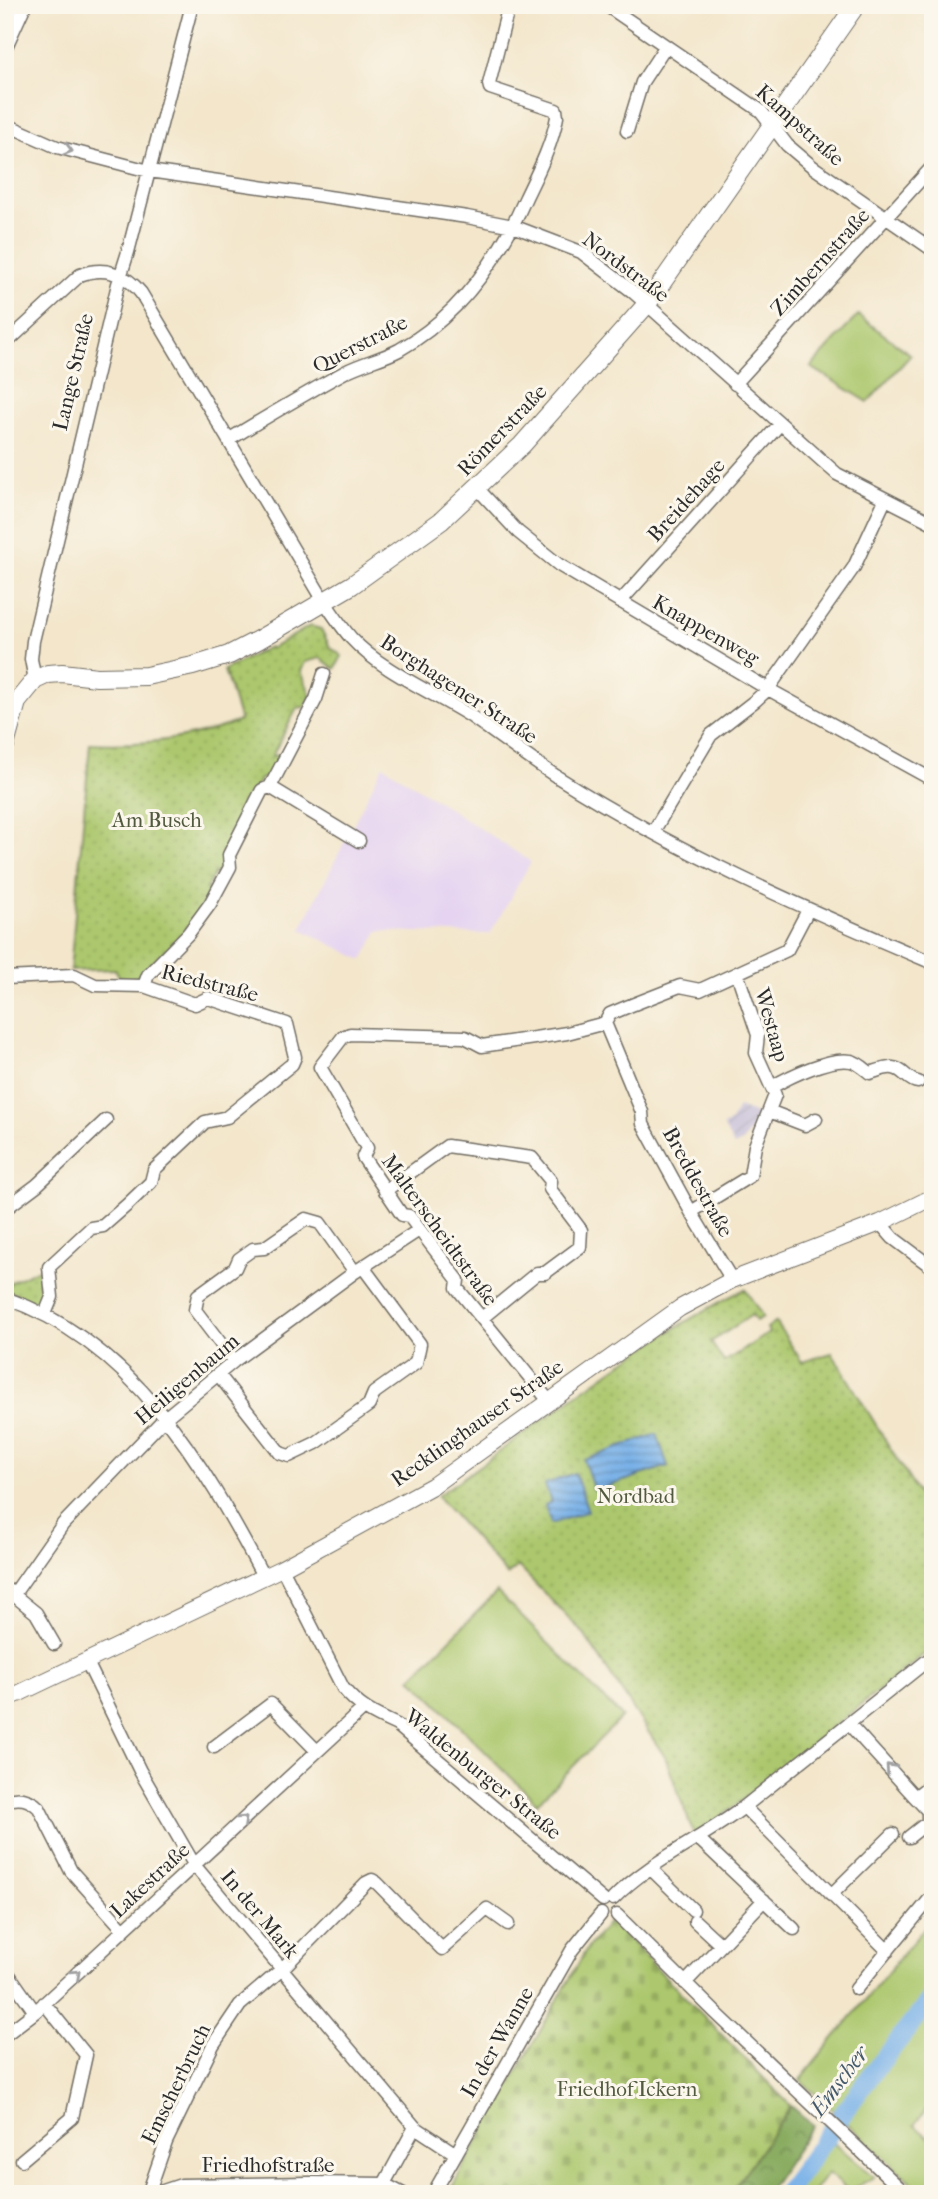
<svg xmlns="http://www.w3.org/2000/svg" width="938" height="2199" font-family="'IM FELL French Canon',serif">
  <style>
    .built { fill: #e5d3f1 }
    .industrial { fill: url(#industrial-furrows) }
    .grass { fill: #acc76d; stroke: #6c794c; stroke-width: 2 }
    .forest { fill: url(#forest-crowns); stroke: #5a6c46; stroke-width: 2 }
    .cemetery { fill: url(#cemetery-stones); stroke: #6c794c; stroke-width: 2 }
    .park { fill: url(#park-dots); stroke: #6c794c; stroke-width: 2 }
    .water { fill: url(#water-rules); stroke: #526e8a; stroke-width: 2 }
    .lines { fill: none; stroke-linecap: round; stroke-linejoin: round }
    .river { stroke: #79b1e8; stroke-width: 19 }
    .minor-casing { stroke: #716c63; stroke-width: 15 }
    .tertiary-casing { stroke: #716c63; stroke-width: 18 }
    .secondary-casing { stroke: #716c63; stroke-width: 20 }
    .minor { stroke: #fff; stroke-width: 12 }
    .tertiary { stroke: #fff; stroke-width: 16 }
    .secondary { stroke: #fff; stroke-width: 18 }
    .oneway { stroke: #a0a0a0 }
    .labels { text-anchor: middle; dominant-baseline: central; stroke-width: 6; stroke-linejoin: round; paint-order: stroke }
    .street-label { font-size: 21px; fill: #2b2b2b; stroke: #fbf7ec }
    .park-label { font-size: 21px; fill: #525a3f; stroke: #fbf7ec }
    .water-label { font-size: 23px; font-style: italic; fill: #465a6d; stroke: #fbf7ec }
  </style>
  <defs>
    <pattern id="industrial-furrows" width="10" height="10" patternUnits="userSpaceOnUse" patternTransform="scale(1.75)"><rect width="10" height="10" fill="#c7c0d9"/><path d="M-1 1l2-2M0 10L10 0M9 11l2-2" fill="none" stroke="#aba5ba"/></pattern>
    <pattern id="forest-crowns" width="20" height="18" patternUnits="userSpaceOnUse" patternTransform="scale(1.75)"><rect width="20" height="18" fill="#89ac60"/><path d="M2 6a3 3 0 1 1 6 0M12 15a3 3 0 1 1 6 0" fill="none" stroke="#708c4f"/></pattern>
    <pattern id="cemetery-stones" width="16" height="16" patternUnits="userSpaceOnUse" patternTransform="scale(1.75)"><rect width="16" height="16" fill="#acc76d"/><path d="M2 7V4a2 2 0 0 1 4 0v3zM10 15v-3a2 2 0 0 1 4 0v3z" fill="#94ab5f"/></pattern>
    <pattern id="park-dots" width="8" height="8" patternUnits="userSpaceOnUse" patternTransform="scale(1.75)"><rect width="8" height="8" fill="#acc76d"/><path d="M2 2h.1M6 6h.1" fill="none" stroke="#94ab5f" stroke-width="1.8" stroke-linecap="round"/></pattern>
    <pattern id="water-rules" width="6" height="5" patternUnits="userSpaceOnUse" patternTransform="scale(1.75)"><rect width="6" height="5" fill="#79b1e8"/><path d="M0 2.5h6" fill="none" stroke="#6390bc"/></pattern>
  </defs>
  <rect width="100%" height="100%" fill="#fbf7ec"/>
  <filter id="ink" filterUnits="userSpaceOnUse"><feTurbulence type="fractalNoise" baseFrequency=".0143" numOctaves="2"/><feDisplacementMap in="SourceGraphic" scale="14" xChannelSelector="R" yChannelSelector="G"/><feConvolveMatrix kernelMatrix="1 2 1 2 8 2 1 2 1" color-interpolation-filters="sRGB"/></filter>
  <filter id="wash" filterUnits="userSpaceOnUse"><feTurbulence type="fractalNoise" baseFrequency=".00686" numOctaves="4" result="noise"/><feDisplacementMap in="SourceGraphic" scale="28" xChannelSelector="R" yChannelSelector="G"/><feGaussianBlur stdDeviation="1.57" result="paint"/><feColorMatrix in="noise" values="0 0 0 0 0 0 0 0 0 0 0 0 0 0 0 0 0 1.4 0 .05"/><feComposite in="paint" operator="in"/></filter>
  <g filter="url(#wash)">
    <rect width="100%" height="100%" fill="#f3e6cb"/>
    <path class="built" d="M383,765l148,97 -41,72 -112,-3 -15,29 -62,-31z"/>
    <path class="industrial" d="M738,1107l21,8 -3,8 -14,19 -8,4 -11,-20 8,-4z"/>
    <path class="grass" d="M858,315l53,40 -43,47 -57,-35z
      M497,1592l125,125 -85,86 -126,-125z
      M933,1917v184l-19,24 19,16v53h-9l-124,-114z
      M832,2141l42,36 -25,14 -21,-18 -16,21h-19z"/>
    <path class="forest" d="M791,2106l22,19 -47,69h-36z"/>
    <path class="cemetery" d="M610,1920l181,186 -61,88h-282l138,-244z"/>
    <path class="park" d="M310,626l11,3 9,18 12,9 -7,13 -15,-11 -15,4 -4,9 10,25 -6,11 -8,1 -25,48 9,-2 -11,22 -10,3 -38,77 3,13 -3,4 -8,1 -8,15h8l-30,44 -52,49 -9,1 -8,-14 -45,2 20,-228c51,3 102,-4 150,-22l-16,-51 45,-23 1,2z
      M41,1268l3,2 3,26 -1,5 -5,3 -36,-14v-5z
      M745,1289l18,28 -7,4 -4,-6 -41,27 13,20 45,-29 -2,-5 9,-6 26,40 30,-9 101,165v129l-194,156 -45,32 -29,-78 -82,-124 -65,-67 -11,9 -70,-79c102,-70 196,-151 308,-207z"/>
    <path class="water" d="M657,1434l11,32 -74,25 -10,-31z
      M575,1473l13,38 -37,13 -6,-19 6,-3 -6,-18z"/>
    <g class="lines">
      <path class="river" d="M785,2194l86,-119 62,-78"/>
    </g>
  </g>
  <g filter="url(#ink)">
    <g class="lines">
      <g class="minor-casing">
        <path id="minor" d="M606,5l155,106 26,34 26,22 120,83
          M5,49l20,-44
          M5,124l52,23 92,24 318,46 46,9 68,26 51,39 205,183 96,49
          M627,131l15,-49 23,-35
          M5,344l75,-69c24,-9 45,-2 61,18l183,308c9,13 18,27 28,38 28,31 84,55 120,78 29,20 57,42 87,61 117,74 246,131 374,185
          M735,384l198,-218
          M230,439c38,-23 76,-46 115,-67 17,-9 37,-13 54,-22 60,-34 100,-91 127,-153 12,-25 26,-52 31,-80l-1,-7 -66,-22 -1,-4 20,-79
          M478,489l40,43 41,33 209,124 165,91
          M620,602l160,-178
          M35,680l-4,-21 2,-18 85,-357 10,-32 64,-247
          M270,787l89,54
          M653,832l58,-97 45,-35 12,-11 86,-122 31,-67
          M5,978l69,-3 21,10 49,1 51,18 13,-6 79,26 8,33 -3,7 -65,53 -22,5 -51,48 -3,12 -24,23 -24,21 -12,2 -42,39 3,30 -7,17
          M144,986l4,-11 40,-41 22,-30 20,-37 -1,-12 33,-65 8,-3 46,-88 8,-25
          M605,1023l37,89 1,12 48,88 41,68
          M772,1087c18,-11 58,-30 79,-26 6,1 14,8 19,12 7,-2 16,-6 23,-5 11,1 14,13 25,14
          M769,1111l36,14 11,-6
          M385,1191l62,-45 85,12 19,23 -1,8 31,41 -1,17 -35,26h-8l-55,45
          M5,1209l32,-24 69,-65
          M691,1212l59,-36 5,-30 20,-51 -19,-42 2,-18 -21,-62
          M880,1223l13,15 40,30
          M5,1298c128,44 198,165 258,278
          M234,1361l-39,-51 3,-15 37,-27 4,-9 14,-10 11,-1 42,-29 14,4 35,49
          M218,1374l62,79 9,3 27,-13 53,-38 5,-12 42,-30 4,-19 -57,-77
          M549,1401l-92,-113 1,-8 -49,-64 -7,-1 -39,-58 4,-9 -47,-81 23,-30 7,-3 115,3 17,9 85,-13 38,-10 5,-9 19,-8 51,-20 20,4 87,-40 21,-40
          M282,1568l61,120c15,19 32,27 54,37l206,175
          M5,1588l31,25 18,31
          M14,1594l49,-70 102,-106 69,-57 121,-89 64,-42
          M86,1660l54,111 55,95 220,261 41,27
          M849,1724l66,73 18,-14
          M214,1747l57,-43 46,47
          M5,1801c14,-5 24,-3 34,7l32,63 53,59
          M744,1807l144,144
          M909,1837l19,-15v-11l-13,-14
          M699,1839l95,90
          M650,1868l43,42
          M831,1895l62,-61
          M613,1899c37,-38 89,-60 131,-92l189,-151
          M617,1915l98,97 191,182
          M695,1921l26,24
          M5,1969l30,43
          M685,1983l79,-83
          M856,1989l73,-89
          M5,2035l30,-23 328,-303
          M22,2160l50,-42 14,-63 -42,-52
          M384,2184l31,-57
          M148,2194l18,-52 47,-97 27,-40 41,-35 85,-87 6,-3 5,3 65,66 45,-40 21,15
          M154,2194l27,-9 128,-2 75,1 19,10
          M433,2194l139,-244 29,-36"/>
      </g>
      <g class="tertiary-casing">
        <path id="tertiary" d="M5,1700l277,-132 150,-82 248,-178 52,-28 148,-57 53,-26"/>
      </g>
      <g class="secondary-casing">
        <path id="secondary" d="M5,745l12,-43 18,-22 13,-6 14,-1 35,4 49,-1 47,-10 36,-11 29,-15 94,-55 89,-64 81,-76 125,-141 209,-299"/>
      </g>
      <use href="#minor" class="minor"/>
      <use href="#tertiary" class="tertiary"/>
      <use href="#secondary" class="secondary"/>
    </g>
    <defs><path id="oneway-chevron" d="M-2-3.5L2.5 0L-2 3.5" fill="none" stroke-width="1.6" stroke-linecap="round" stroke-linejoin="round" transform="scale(1.75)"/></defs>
    <g class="oneway">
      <use href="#oneway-chevron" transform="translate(68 150) rotate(15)"/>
      <use href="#oneway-chevron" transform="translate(890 1768) rotate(-132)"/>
      <use href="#oneway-chevron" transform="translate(243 1820) rotate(-43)"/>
      <use href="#oneway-chevron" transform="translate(76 1974) rotate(-42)"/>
    </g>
  </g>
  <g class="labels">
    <g class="street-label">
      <text transform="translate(800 125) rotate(42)">Kampstraße</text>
      <text transform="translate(820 262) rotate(-48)">Zimbernstraße</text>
      <text transform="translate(626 267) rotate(37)">Nordstraße</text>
      <text transform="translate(360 344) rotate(-27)">Querstraße</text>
      <text transform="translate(73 372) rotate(-77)">Lange Straße</text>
      <text transform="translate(502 430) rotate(-46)">Römerstraße</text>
      <text transform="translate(686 500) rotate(-48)">Breidehage</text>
      <text transform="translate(706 630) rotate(30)">Knappenweg</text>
      <text transform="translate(459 689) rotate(33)">Borghagener Straße</text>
      <text transform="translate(210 983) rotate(14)">Riedstraße</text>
      <text transform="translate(772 1025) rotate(74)">Westaap</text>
      <text transform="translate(698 1182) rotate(61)">Breddestraße</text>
      <text transform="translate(440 1230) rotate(54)">Malterscheidtstraße</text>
      <text transform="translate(187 1379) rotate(-40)">Heiligenbaum</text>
      <text transform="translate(477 1423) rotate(-35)">Recklinghauser Straße</text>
      <text transform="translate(483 1774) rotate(39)">Waldenburger Straße</text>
      <text transform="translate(150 1880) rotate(-43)">Lakestraße</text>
      <text transform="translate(260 1914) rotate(50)">In der Mark</text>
      <text transform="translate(497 2042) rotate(-60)">In der Wanne</text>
      <text transform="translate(176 2084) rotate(-64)">Emscherbruch</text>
      <text x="268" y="2165">Friedhofstraße</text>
    </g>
    <g class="park-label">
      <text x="157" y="820">Am Busch</text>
      <text x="636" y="1496">Nordbad</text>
      <text x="627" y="2089">Friedhof Ickern</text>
    </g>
    <g class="water-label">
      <text transform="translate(839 2081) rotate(-53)">Emscher</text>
    </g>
  </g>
  <rect width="938" height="2199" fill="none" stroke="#fbf7ec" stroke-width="28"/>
</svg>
